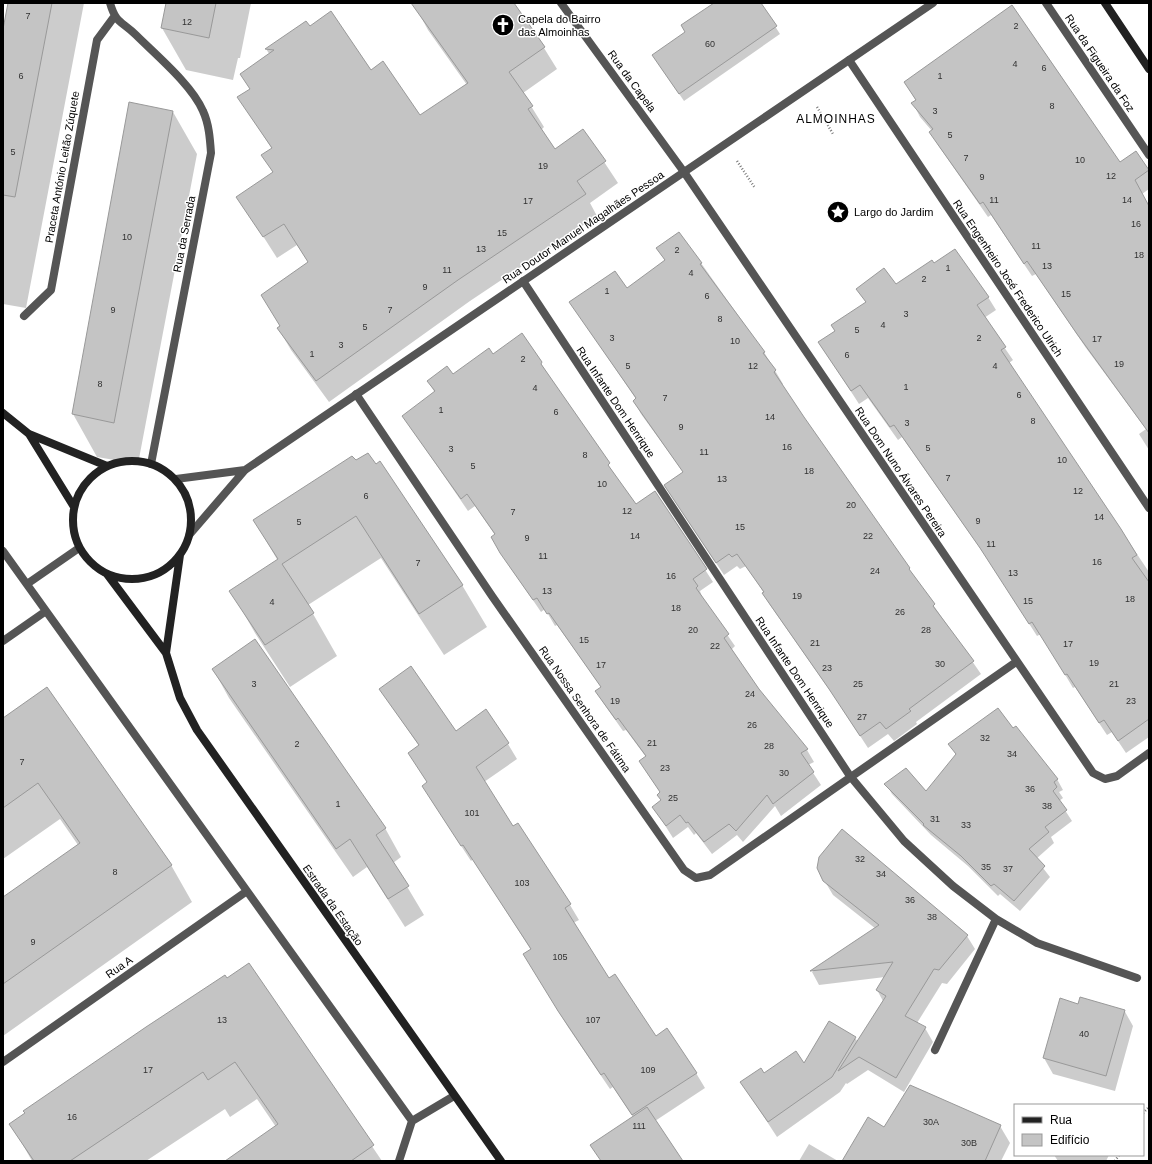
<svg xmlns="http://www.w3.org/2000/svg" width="1152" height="1164" font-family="Helvetica,sans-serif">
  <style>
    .shadow { fill: #0003 }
    .building { fill: #c4c4c4; stroke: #999 }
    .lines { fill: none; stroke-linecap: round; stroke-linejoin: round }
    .path { stroke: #777; stroke-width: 2.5; stroke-dasharray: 1 2; stroke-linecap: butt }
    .minor { stroke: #555; stroke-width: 8 }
    .tertiary { stroke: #555; stroke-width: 8 }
    .secondary { stroke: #222; stroke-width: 8 }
    .labels { text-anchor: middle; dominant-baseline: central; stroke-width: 3; stroke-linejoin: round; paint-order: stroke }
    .number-label { font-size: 9px; fill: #313131 }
    .poi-label { font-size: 11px; fill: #000; stroke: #fff; text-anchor: start }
    .street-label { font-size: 11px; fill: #000; stroke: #fff }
    .neighbourhood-label { font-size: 12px; letter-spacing: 1px; fill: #000; stroke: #fff }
  </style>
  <rect width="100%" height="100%" fill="#fff"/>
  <path class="shadow" d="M9,3h75l-58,305 -23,-4v-269z
    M167,3h84l-11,55h-2l-5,22 -47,-10 -24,-42z
    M423,3h90l31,45 13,21 -34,24 21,34 -3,3 13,20 29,-20 35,53 -28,20 7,13 -127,85 -141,101 -38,-52 -13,-22 31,-65 -12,-18 -20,13 -39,-61 35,-24 -10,-18 9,-6 -33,-51 11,-8 20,-35 -4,-6 43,-22 62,44 48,46 48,-32 -39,-55 -12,-22z
    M715,3h45l20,31 -96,67 -26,-38z
    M905,82l215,82 15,-11 14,20v16l-7,5 7,14v242l-10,-16 7,-5 -60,-81 -50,-74 -4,2 -41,-61 -3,2 -50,-72 -7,-13 1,-1 -12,-14 -7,-14 3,-2z
    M129,104l44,8 24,42 -59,310 -41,-7 -24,-43z
    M658,248l43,15 63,89 19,32 -2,1 200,289 -65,48 1,2 -23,17 -6,-7 -20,14 -30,-46 -68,-97 -7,-11 1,-1 -18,-27 -6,3 -3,-3 -13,9 -51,-77 11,-25 -43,-59 -7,-13 2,-2 -66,-97 56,-13 39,-28z
    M934,265l54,32 8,13 -12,8 29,42 -4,3 140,209v165l-23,16 -14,-21 -5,3 -32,-48 -2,1 -32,-54 -4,2 -48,-75 -87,-124 -4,3 -30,-42 -9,6 -40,-62 17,-11 30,-28 -8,-14 38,-3z
    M522,335l113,171 20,-14 58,90 -13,9 3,9 32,46 -4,4 27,40 49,60 7,12 -6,3 13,20 -40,31 -6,-10 -32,36 -6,-7 -25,19 -16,-21 -2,2 -6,-8 -15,11 -19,-30 8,-7 -1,-8 -14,-20 -1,-16 -20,-27 -3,1 -19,-27 -7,-12 5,-4 -45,-63 -2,1 -10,-17 -4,3 -32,-47 -14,-30 -20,-29 -7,5 -65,-95 32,-23 -7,-12 25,-5 40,-21z
    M352,458l110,127 25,42 -43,28 -63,-97 -73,47 29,51 -47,31 -35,-54 -24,-42 47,-30 -24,-41z
    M213,669l172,159 16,29 -8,6 31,52 -19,12 -38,-60 -14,10 -124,-179z
    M380,689l75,43 31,-21 22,33 9,15 -33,23 29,45 57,78 9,15 -6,3 35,56 48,58 40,36 9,15 -50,33 27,40h-81l-9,-16 41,-28 -20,-30 -3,2 -42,-62 -35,-58 -2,-19 -58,-91 -2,2 -39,-60 -4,-18 -19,-30 10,-7z
    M3,719l168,146 21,37 -189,134v-138l75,-53 -18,-26 -57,40z
    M1013,730l44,49 6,11 -4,2 4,6 -4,3 13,20 -21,16 3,6 -18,16 14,18 -30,34 -20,-17 -2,2 -30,-30 -37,-31 -39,-41 -6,-10 40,8 30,-37 -6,-11z
    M824,880l143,56 8,13 -28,35 -5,-1 -25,40 8,5 8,14 -29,50 -36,-22 -21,14 -1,-1 -6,9 -63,45 -36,-55 23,-8 40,-10 51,-26 3,4 25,-41 -6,-11 8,-13 -66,8 -7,-13 64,-43 -43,-34z
    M249,964l133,197h-156l50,-34 -19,-28 -27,18 -5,-8 -79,52h-114l-21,-37z
    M1079,1005l45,5 9,16 -18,65 -62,-17 -9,-16z
    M1000,1126l10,17 -9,18h-158l42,-33z
    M809,1144l29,17h-39z
    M1054,1155h55l-3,6h-48z"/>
  <path class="building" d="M8,3h44l-37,194 -12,-2v-166z
    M166,3h50l-7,35 -48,-10z
    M411,3h103l31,44 -36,25 24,34 -5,3 27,40 28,-20 23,32 -29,20 9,13 -128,86 -142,101 -39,-53 3,-2 -19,-31 47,-33 -24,-38 -21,13 -27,-40 37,-25 -12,-17 11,-7 -35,-51 13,-8 -10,-15 34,-24 -9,-1 41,-28 4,5 21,-15 40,59 12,-9 37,54 48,-32z
    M714,3h47l16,23 -98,68 -27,-39 33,-23 -4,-7z
    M1012,5l108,157 16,-11 13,19 -14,10 14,26v227l-72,-99 -50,-73 -3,3 -41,-62 -3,2 -51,-72 4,-3 -22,-26 5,-3 -12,-18z
    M129,102l44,9 -59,312 -42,-9z
    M679,232l23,31 -2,1 65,88 -2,1 13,17 -2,2 30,45 106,151 -1,1 26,35 -2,2 41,55 -65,48 2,2 -25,18 -6,-7 -20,14 -31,-47 -67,-96 2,-1 -27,-38 -5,3 -3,-3 -13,9 -52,-78 19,-13 -50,-71 3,-3 -67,-96 46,-31 12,17 38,-28 -9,-12z
    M955,249l34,48 -12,8 29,42 -5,3 120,179 16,26 -5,3 17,24v137l-31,22 -14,-21 -5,3 -32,-49 -2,1 -33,-53 -3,2 -49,-76 -86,-123 -4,2 -30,-42 -9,6 -33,-49 17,-11 -4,-6 35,-23 -10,-13 28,-21 12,16 36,-24 2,3z
    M522,333l20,29 -1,2 69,99 -2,2 28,39 19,-13 52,78 -14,10 5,7 -2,2 33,46 -5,4 35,51 49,60 -7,4 13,19 -41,32 -6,-9 -31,36 -7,-7 -25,18 -16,-20 -2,1 -6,-8 -14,11 -14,-19 9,-7 -4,-5 3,-3 -21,-31 7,-5 -28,-38 -2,2 -21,-29 6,-4 -52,-74 -2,1 -10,-16 -4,2 -33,-47 -9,-16 4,-3 -28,-40 -6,5 -59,-83 33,-25 -8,-10 20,-15 6,8 36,-26 4,6z
    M368,453l8,11 4,-3 83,124 -44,29 -63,-98 -74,48 32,49 -49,32 -36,-54 49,-32 -25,-39 99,-64 4,4z
    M255,639l131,189 -10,7 33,51 -21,13 -38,-60 -14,10 -124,-180z
    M411,666l45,65 30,-22 23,34 -33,24 37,59 5,-3 53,81 -6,4 44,70 6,-4 41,62 11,-8 30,45 -65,42 -28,-42 -3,2 -43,-64 -35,-57 8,-5 -68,-104 -2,1 -39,-60 5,-4 -19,-29 11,-8 -40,-56z
    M47,687l125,178 -169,119v-87l77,-54 -42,-60 -35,25v-90z
    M998,708l15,20 3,-2 42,53 -4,3 3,5 -4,4 14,19 -22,17 4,5 -20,17 16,17 -31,35 -20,-17 -3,2 -30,-30 -38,-31 1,-1 -40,-40 22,-16 20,23 30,-37 -8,-10z
    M842,829l126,106 -29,35 -5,-1 -29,47 21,11 -30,51 -37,-21 -21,14 48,-75 -10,-6 17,-28 -83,9 69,-46 -56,-44 -6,-13 2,-11z
    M249,963l125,182 -23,16h-126l53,-37 -43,-62 -27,18 -5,-8 -133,89h-36l-25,-37 16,-11 -2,-2 123,-84 79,-52 2,3z
    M1080,997l45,13 -19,66 -63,-18 17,-60 18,6z
    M829,1021l27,16 -24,40 -64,45 -28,-40 21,-14 3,5 32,-22 8,12z
    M910,1085l91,40 -16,36h-143l26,-44 16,10z
    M647,1107l36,54h-82l-11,-16z"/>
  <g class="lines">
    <path class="path" d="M817,107l16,27
      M737,161l18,27
      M1143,1113l6,-6
      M1115,1161l4,-6"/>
    <path class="minor" d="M110,3c6,21 12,18 26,32 20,20 56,50 67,76 6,13 7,28 8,42l-60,311
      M561,3l123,169 409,601 12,6 12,-3 32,-23
      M1046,3l103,152
      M849,60l300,448
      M523,281l327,495 54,65 49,45 43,33 41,24 100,35
      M24,316l27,-26 46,-250 17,-23
      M356,394l136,202 192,274 12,8 14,-3 306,-213
      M3,551l409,570
      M27,584l52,-36
      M3,641l43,-30
      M935,1050l61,-131
      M3,1062l244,-171
      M399,1161l13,-40 42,-25"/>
    <path class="tertiary" d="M176,479l69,-9
      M190,534l55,-64 688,-467"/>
    <path class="secondary" d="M1105,3l44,66
      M3,413l26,21 78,32
      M29,434l45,73
      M73 520a59 59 0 1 1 118 0a59 59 0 1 1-118 0Z
      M180,555l-14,98 14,45 17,32 304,431
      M107,574l59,79"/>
  </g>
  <defs>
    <g id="church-disc" transform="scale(1.15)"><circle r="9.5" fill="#000" stroke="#fff"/><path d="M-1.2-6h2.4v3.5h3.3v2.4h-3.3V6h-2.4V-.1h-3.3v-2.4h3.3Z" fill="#fff"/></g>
    <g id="sight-disc" transform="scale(1.15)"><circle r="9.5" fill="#000" stroke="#fff"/><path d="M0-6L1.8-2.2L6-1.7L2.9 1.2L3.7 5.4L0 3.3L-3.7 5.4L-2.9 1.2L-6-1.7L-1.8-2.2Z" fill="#fff"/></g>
  </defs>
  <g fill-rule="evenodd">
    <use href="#church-disc" x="503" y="25"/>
    <use href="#sight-disc" x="838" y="212"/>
  </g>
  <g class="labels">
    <g class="number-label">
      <text x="28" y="16">7</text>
      <text x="187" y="22">12</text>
      <text x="1016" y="26">2</text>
      <text x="710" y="44">60</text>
      <text x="1015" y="64">4</text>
      <text x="1044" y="68">6</text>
      <text x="21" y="76">6</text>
      <text x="940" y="76">1</text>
      <text x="1052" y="106">8</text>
      <text x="935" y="111">3</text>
      <text x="950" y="135">5</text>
      <text x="13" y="152">5</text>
      <text x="966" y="158">7</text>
      <text x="1080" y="160">10</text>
      <text x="543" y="166">19</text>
      <text x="1111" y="176">12</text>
      <text x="982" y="177">9</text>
      <text x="994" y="200">11</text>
      <text x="1127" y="200">14</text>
      <text x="528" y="201">17</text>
      <text x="1136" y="224">16</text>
      <text x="502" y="233">15</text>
      <text x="127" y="237">10</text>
      <text x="1036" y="246">11</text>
      <text x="481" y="249">13</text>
      <text x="677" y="250">2</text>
      <text x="1139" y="255">18</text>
      <text x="1047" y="266">13</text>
      <text x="948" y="268">1</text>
      <text x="447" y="270">11</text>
      <text x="691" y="273">4</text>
      <text x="924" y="279">2</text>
      <text x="425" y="287">9</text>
      <text x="607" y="291">1</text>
      <text x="1066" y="294">15</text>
      <text x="707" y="296">6</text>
      <text x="113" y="310">9</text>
      <text x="390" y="310">7</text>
      <text x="906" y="314">3</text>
      <text x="720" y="319">8</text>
      <text x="883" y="325">4</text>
      <text x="365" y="327">5</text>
      <text x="857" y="330">5</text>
      <text x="612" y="338">3</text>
      <text x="979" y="338">2</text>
      <text x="1097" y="339">17</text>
      <text x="735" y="341">10</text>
      <text x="341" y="345">3</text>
      <text x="312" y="354">1</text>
      <text x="847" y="355">6</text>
      <text x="523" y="359">2</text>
      <text x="1119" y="364">19</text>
      <text x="628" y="366">5</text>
      <text x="753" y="366">12</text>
      <text x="995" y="366">4</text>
      <text x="100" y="384">8</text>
      <text x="906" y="387">1</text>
      <text x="535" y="388">4</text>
      <text x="1019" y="395">6</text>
      <text x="665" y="398">7</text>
      <text x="441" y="410">1</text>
      <text x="556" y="412">6</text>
      <text x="770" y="417">14</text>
      <text x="1033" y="421">8</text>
      <text x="907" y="423">3</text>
      <text x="681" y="427">9</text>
      <text x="787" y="447">16</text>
      <text x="928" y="448">5</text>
      <text x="451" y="449">3</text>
      <text x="704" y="452">11</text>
      <text x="585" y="455">8</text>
      <text x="1062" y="460">10</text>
      <text x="473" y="466">5</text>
      <text x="809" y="471">18</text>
      <text x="948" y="478">7</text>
      <text x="722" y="479">13</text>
      <text x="602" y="484">10</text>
      <text x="1078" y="491">12</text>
      <text x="366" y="496">6</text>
      <text x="851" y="505">20</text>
      <text x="627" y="511">12</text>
      <text x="513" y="512">7</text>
      <text x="1099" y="517">14</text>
      <text x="978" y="521">9</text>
      <text x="299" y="522">5</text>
      <text x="740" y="527">15</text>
      <text x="635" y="536">14</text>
      <text x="868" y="536">22</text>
      <text x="527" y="538">9</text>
      <text x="991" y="544">11</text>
      <text x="543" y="556">11</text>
      <text x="1097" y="562">16</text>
      <text x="418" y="563">7</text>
      <text x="875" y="571">24</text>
      <text x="1013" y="573">13</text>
      <text x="671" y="576">16</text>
      <text x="547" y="591">13</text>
      <text x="797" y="596">19</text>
      <text x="1130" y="599">18</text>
      <text x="1028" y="601">15</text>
      <text x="272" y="602">4</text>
      <text x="676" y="608">18</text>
      <text x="900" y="612">26</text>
      <text x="693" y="630">20</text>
      <text x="926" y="630">28</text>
      <text x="584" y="640">15</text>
      <text x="815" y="643">21</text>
      <text x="1068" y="644">17</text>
      <text x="715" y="646">22</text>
      <text x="1094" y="663">19</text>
      <text x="940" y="664">30</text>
      <text x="601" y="665">17</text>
      <text x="827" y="668">23</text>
      <text x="254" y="684">3</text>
      <text x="858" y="684">25</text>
      <text x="1114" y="684">21</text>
      <text x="750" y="694">24</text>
      <text x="615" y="701">19</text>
      <text x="1131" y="701">23</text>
      <text x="862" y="717">27</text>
      <text x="752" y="725">26</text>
      <text x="985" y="738">32</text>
      <text x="652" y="743">21</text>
      <text x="297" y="744">2</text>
      <text x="769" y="746">28</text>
      <text x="1012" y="754">34</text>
      <text x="22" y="762">7</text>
      <text x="665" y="768">23</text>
      <text x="784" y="773">30</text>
      <text x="1030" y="789">36</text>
      <text x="673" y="798">25</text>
      <text x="338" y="804">1</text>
      <text x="1047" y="806">38</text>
      <text x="472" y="813">101</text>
      <text x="935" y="819">31</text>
      <text x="966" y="825">33</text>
      <text x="860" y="859">32</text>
      <text x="986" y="867">35</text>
      <text x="1008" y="869">37</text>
      <text x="115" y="872">8</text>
      <text x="881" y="874">34</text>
      <text x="522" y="883">103</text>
      <text x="910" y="900">36</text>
      <text x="932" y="917">38</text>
      <text x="33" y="942">9</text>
      <text x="560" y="957">105</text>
      <text x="222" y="1020">13</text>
      <text x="593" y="1020">107</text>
      <text x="1084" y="1034">40</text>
      <text x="148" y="1070">17</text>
      <text x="648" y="1070">109</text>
      <text x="72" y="1117">16</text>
      <text x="931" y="1122">30A</text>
      <text x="639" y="1126">111</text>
      <text x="969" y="1143">30B</text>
    </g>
    <g class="poi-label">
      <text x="518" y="19">Capela do Bairro<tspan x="518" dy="13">das Almoinhas</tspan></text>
      <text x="854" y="212">Largo do Jardim</text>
    </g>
    <g class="street-label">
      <text transform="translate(1100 63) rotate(56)">Rua da Figueira da Foz</text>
      <text transform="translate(632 81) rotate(54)">Rua da Capela</text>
      <text transform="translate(62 167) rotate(-80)">Praceta António Leitão Zúquete</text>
      <text transform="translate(583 227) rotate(-34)">Rua Doutor Manuel Magalhães Pessoa</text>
      <text transform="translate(184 234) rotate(-79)">Rua da Serrada</text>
      <text transform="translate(1008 278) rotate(56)">Rua Engenheiro José Frederico Ulrich</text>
      <text transform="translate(616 402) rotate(56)">Rua Infante Dom Henrique</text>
      <text transform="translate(901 472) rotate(56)">Rua Dom Nuno Álvares Pereira</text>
      <text transform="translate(795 672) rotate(56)">Rua Infante Dom Henrique</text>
      <text transform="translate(585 709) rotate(55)">Rua Nossa Senhora de Fátima</text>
      <text transform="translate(333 905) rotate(55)">Estrada da Estação</text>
      <text transform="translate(119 967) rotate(-35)">Rua A</text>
    </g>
    <g class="neighbourhood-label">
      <text x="836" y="119">ALMOINHAS</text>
    </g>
  </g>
  <rect width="1152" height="1164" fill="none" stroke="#000000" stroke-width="8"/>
  <rect x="1014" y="1104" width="130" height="52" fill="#ffffff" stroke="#999999"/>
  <rect x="1022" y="1117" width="20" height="6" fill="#222222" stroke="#999999"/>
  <text x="1050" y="1124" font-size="12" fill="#000000">Rua</text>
  <rect x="1022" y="1134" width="20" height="12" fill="#c4c4c4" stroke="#999999"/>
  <text x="1050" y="1144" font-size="12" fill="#000000">Edifício</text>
</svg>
